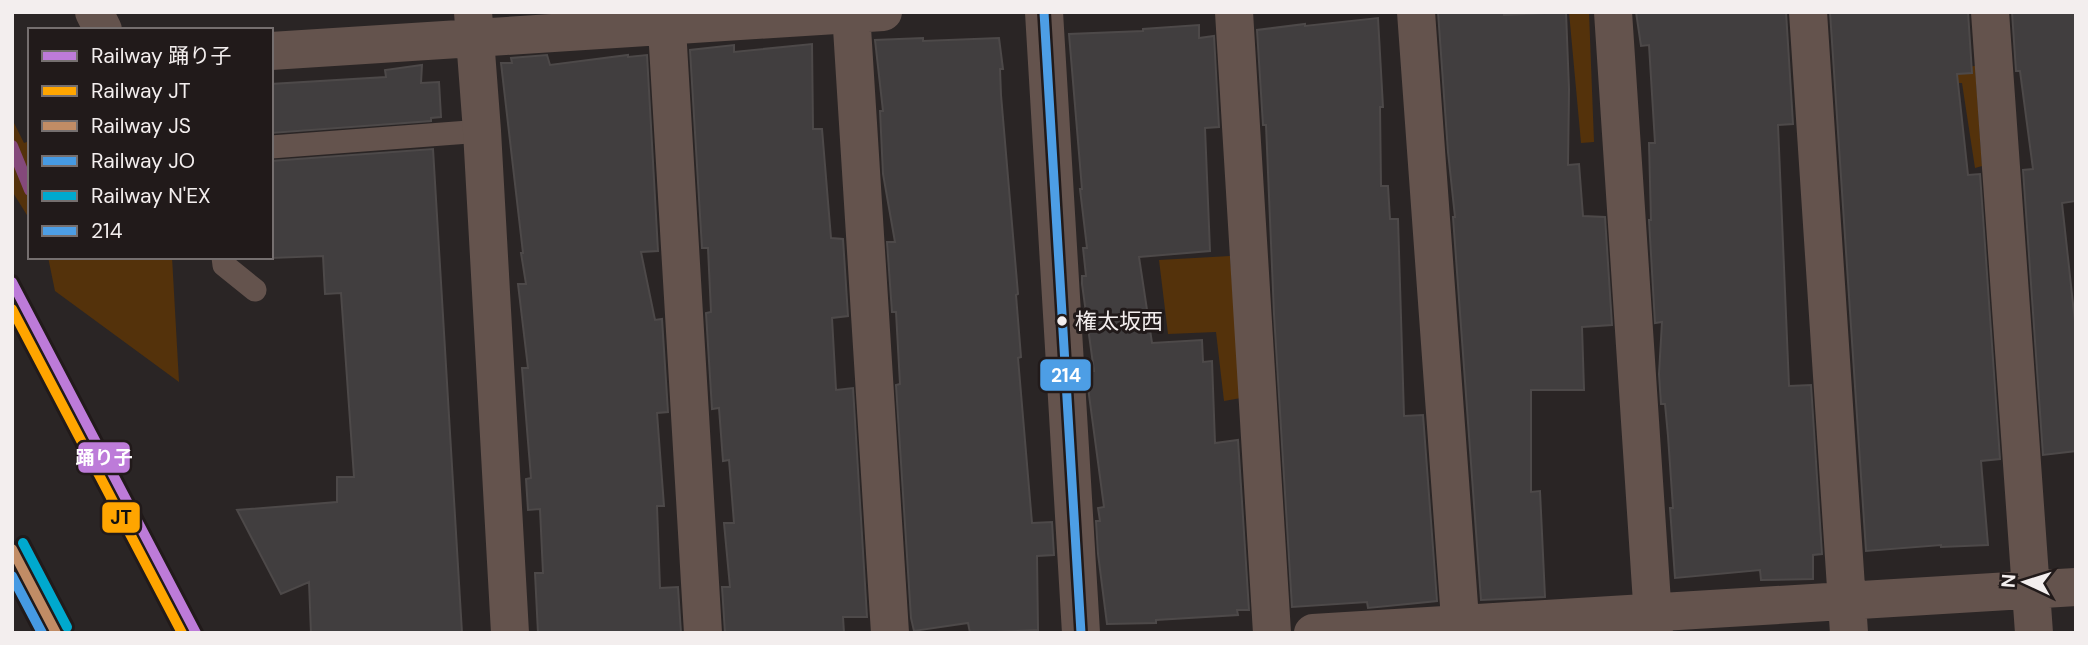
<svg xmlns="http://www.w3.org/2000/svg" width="2088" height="645" font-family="'DM Sans','Noto Sans JP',sans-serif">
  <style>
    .green { fill: #54320b }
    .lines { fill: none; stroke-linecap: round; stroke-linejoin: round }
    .stream { stroke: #84497b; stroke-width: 12 }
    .building { fill: #413e3f; stroke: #4d4949; stroke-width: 2 }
    .service { stroke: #64534d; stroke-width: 23 }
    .minor { stroke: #64534d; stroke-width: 38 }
    .bus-1-casing { stroke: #211a1a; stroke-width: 14 }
    .bus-1 { stroke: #4d9ee5; stroke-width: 9 }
    .rail-1-casing { stroke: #211a1a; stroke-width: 16 }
    .rail-2-casing { stroke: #211a1a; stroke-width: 16 }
    .rail-3-casing { stroke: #211a1a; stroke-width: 16 }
    .rail-4-casing { stroke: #211a1a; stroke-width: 16 }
    .rail-5-casing { stroke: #211a1a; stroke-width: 16 }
    .rail-1 { stroke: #bd7bd9; stroke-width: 10 }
    .rail-2 { stroke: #ffa500; stroke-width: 10 }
    .rail-3 { stroke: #c18c65; stroke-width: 10 }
    .rail-4 { stroke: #469ae3; stroke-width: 10 }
    .rail-5 { stroke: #00a9ce; stroke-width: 10 }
    .bus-dot { fill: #f3eeee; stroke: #211a1a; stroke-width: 2.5 }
    .labels { text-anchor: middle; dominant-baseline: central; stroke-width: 6; stroke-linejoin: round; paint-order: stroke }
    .bus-label { font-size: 22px; fill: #f3eeee; stroke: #211a1a; text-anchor: start }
    .line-badge { stroke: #211a1a; stroke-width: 2.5 }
    .badge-label { font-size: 19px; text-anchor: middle; font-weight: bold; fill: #fff }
    .pale-badge-label { font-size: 19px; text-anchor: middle; font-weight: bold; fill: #111 }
  </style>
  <rect width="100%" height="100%" fill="#2a2525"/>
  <path class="green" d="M1569,12h20l5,130 -13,1z
    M1975,66l7,100 -7,2 -13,-85h-59l-2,-11z
    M12,119l12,24 6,-2v79l-18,-29z
    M1230,256l11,142 -17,3 -8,-69 -48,2 -9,-74z
    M48,257h124l7,125 -124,-91z"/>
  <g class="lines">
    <path class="stream" d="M12,146l18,44"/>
  </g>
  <path class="building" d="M1438,12h66v3l62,-3 3,77 -1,76 11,-1 4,52 22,1 7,108 -30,2 2,63h-53v102l9,-1 5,106 -64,3 -28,-383h2l-7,-65z
    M1636,12h150l7,112 -15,1 11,261 22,-1 11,169 -9,1v24l-52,1 -1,-10 -85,8 -5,-70h3l-5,-72 -3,-32h-4l-2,-30 3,-52 -7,1 -6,-103h2l-2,-77h6l-6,-98 -8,1z
    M1830,12h138l4,61 -15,1 11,101 12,-1 20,285 -19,2 7,84 -47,2v-2l-75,6z
    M2012,12h64v189l-14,2 14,128v120l-33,4 -20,-285 10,-1 -13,-98h-4z
    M1378,18l5,89h-3l1,79h7l2,33h8l6,197 19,-1 14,186 -69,7 -1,-6 -75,5 -18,-293 -8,-189h-3l-6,-95 48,-6v2z
    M1199,25v13l15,-2 5,91 -14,1 5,123 -71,6 13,86 50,-3 1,22 9,-1 3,82 23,-3 11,170h-12l1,5 -82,5v3l-49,1 -9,-70 -2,-33h4l-2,-13 6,-1 -15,-112 -2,-24h7l-12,-87v-8h4l-3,-28h4l-7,-59h2l-13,-155 74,-3v-2z
    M923,38v3l76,-3 4,31h-3l1,26 17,199 -2,1 5,62 -3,1 14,165 20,-1 2,33 -17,1 1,74 -68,3 -2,-10 -54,8 -3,-13 -15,-233 4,-1 -4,-72h-4l-5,-70h8l-12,-68 -3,-63h3l-8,-71z
    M812,44l1,85h9l9,109 12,1 5,77 -16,2 4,72 17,-2 14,229h-24l1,16h-119l-3,-46h8l-6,-64h10l-5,-63 -6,1 -4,-53 -7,1 -6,-96 5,-1 -3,-64h-6l-12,-198 44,-5v7z
    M547,55l3,10 78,-10v2l19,-2 11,196 -17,1 14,68 7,-1 6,93 -11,1 7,93h-7l3,82 18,-1 3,46h-143l-3,-60h8l-3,-64 -12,1 -2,-31 5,-1 -9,-110h6l-10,-84h8l-5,-31h2l-22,-190h11l-1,-5z
    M422,65l-1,18 18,-1 2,35 -10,1v3l-160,12v-49l115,-7 -1,-7z
    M433,149l29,484h-151l-2,-51 -28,12 -44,-84 100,-8v-25h17l-13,-184 -16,1 -2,-38 -52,2v-97z"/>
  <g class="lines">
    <path class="service" d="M271,147l211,-16
      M223,257l1,8 31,25"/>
    <path class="minor" d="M94,12l9,18
      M473,12l9,119 28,502
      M666,12l37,621
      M851,12l39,621
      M1044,12l37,621
      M1234,12l38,621
      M1416,12l45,621
      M1613,12l41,621
      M1808,12l41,621
      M1990,12l44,621
      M271,51l612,-39
      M1313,633l763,-46"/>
    <g class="bus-1-casing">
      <path id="bus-1" d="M1044,12l37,621"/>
    </g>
    <use href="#bus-1" class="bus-1"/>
    <g class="rail-1-casing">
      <path id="rail-1" d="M12,282l184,351"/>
    </g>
    <g class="rail-2-casing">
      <path id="rail-2" d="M12,309l170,324"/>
    </g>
    <g class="rail-3-casing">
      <path id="rail-3" d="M12,549l44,84"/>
    </g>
    <g class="rail-4-casing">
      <path id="rail-4" d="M12,576l30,57"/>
    </g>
    <g class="rail-5-casing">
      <path id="rail-5" d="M23,543l44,84"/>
    </g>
    <use href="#rail-1" class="rail-1"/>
    <use href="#rail-2" class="rail-2"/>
    <use href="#rail-3" class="rail-3"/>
    <use href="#rail-4" class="rail-4"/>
    <use href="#rail-5" class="rail-5"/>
  </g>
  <circle class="bus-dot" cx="1062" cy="321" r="6"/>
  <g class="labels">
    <g class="bus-label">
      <text x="1075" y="321">権太坂西</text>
    </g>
  </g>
  <g class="line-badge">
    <rect x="1039" y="358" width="53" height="34" rx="7" fill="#4d9ee5"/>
    <rect x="77" y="441" width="54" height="33" rx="7" fill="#bd7bd9"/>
    <rect x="101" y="501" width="40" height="33" rx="7" fill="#ffa500"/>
  </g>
  <g class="badge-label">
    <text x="1066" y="382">214</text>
    <text x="104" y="464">踊り子</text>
  </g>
  <g class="pale-badge-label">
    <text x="121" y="524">JT</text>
  </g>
  <rect width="2088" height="645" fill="none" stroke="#f3eeee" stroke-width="28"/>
  <rect x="28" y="28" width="245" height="231" fill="#211a1a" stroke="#756f6f" stroke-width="2"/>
  <rect x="42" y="51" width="35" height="10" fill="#bd7bd9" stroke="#756f6f" stroke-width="2"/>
  <text x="91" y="63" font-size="21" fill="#f3eeee">Railway 踊り子</text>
  <rect x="42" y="86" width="35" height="10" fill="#ffa500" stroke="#756f6f" stroke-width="2"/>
  <text x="91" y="98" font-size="21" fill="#f3eeee">Railway JT</text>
  <rect x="42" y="121" width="35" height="10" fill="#c18c65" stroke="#756f6f" stroke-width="2"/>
  <text x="91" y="133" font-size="21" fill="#f3eeee">Railway JS</text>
  <rect x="42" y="156" width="35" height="10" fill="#469ae3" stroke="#756f6f" stroke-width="2"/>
  <text x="91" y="168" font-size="21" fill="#f3eeee">Railway JO</text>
  <rect x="42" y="191" width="35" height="10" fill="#00a9ce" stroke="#756f6f" stroke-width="2"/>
  <text x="91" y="203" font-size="21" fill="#f3eeee">Railway N'EX</text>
  <rect x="42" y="226" width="35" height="10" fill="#4d9ee5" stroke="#756f6f" stroke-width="2"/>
  <text x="91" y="238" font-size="21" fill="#f3eeee">214</text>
  <g transform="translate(2025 582) rotate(274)" stroke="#211a1a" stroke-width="5" paint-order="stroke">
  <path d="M0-5L12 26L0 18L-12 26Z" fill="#f3eeee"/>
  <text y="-10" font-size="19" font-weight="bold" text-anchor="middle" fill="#f3eeee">N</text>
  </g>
</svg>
